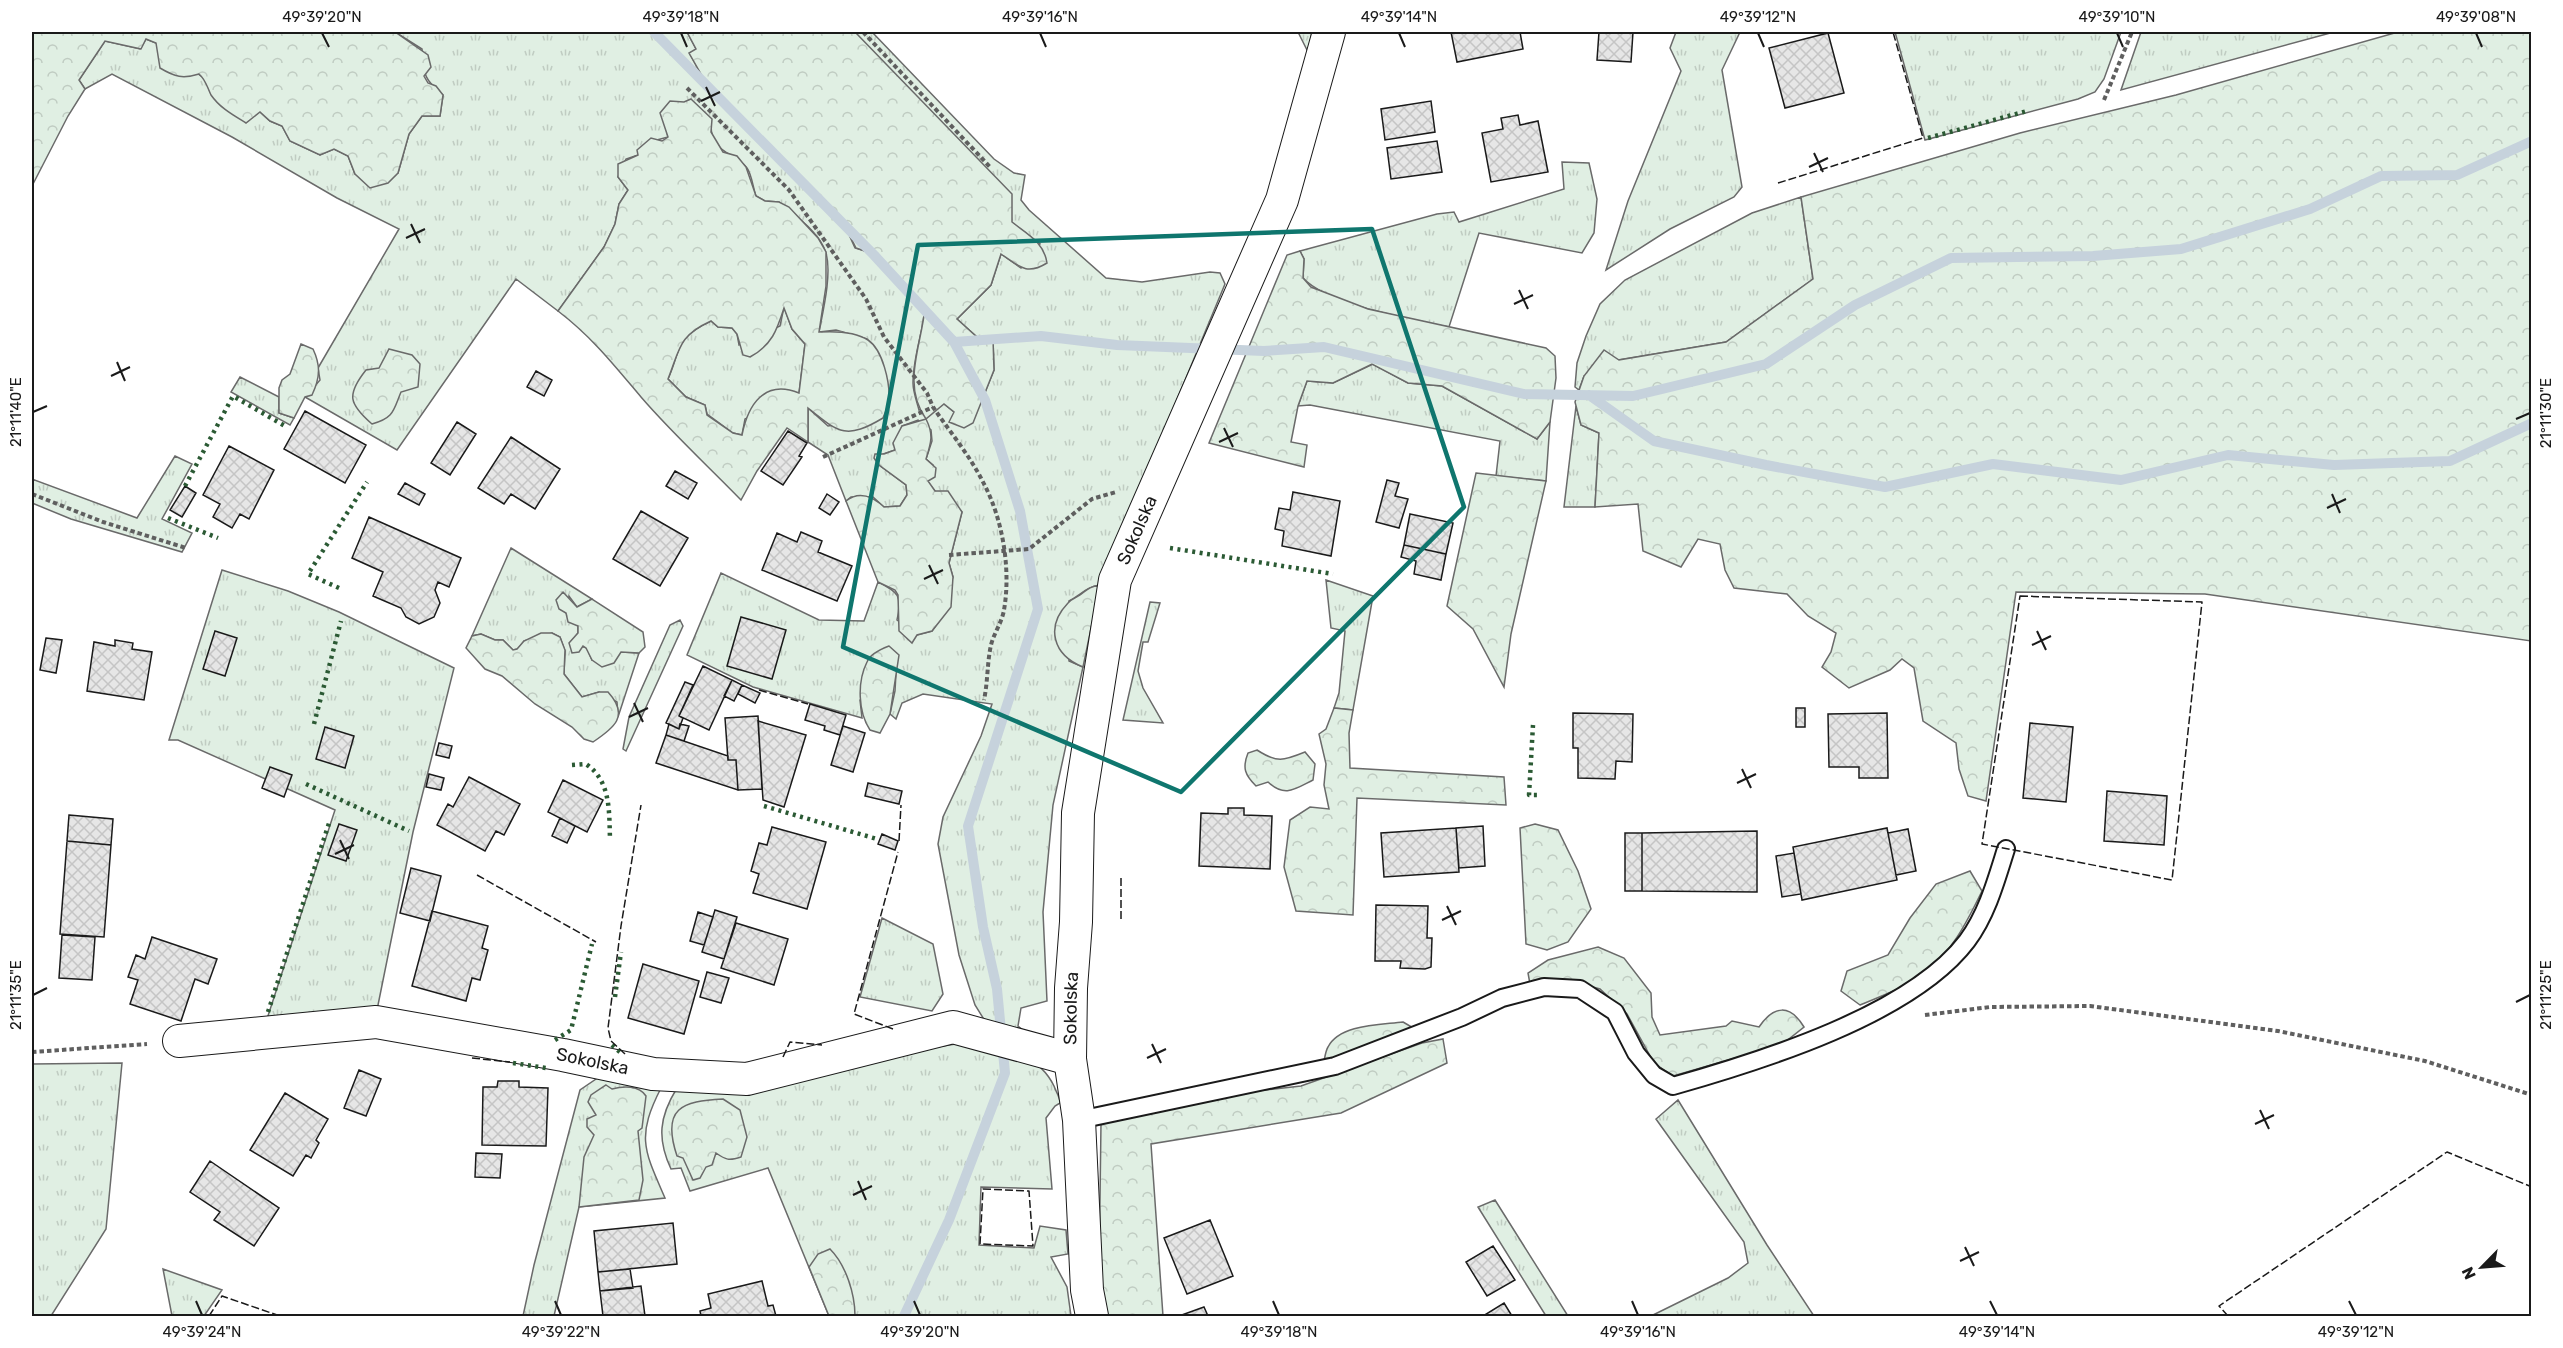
<svg xmlns="http://www.w3.org/2000/svg" width="2563" height="1348" font-family="Rubik,sans-serif">
  <style>
    .grass { fill: url(#grass-tufts); stroke: #6a6a6a; stroke-width: 1.5 }
    .forest { fill: url(#forest-crowns); stroke: #6a6a6a; stroke-width: 1.5; fill-rule: evenodd }
    .lines { fill: none; stroke-linecap: round; stroke-linejoin: round }
    .stream { stroke: #c6d2dc; stroke-width: 10 }
    .building { fill: url(#building-cross-hatch); stroke: #1a1a1a; stroke-width: 1.5 }
    .lane-casing { stroke: #1a1a1a; stroke-width: 20 }
    .street-casing { stroke: #1a1a1a; stroke-width: 34 }
    .path { stroke: #5f5f5f; stroke-width: 4; stroke-dasharray: 4.5 3; stroke-linecap: butt }
    .lane { stroke: #fff; stroke-width: 16 }
    .street { stroke: #fff; stroke-width: 32 }
    .hedge { stroke: #2b5a34; stroke-width: 4.5; stroke-dasharray: 3 4.5; stroke-linecap: butt }
    .fence { stroke: #1a1a1a; stroke-width: 1.5; stroke-dasharray: 8 3; stroke-linecap: butt }
    .marked { fill: none; stroke: #0f766e; stroke-width: 4.5; stroke-linejoin: round }
    .ticks { fill: none; stroke: #1a1a1a; stroke-width: 2 }
    .labels { text-anchor: middle; dominant-baseline: central; stroke-width: 4.5; stroke-linejoin: round; paint-order: stroke }
    .street-label { font-size: 18px; fill: #1a1a1a; stroke: #fff }
    .neatline { fill: none; stroke: #1a1a1a; stroke-width: 2 }
    .ticks-label { font-size: 15px; text-anchor: middle; fill: #1a1a1a }
  </style>
  <defs>
    <pattern id="grass-tufts" width="24" height="20" patternUnits="userSpaceOnUse" patternTransform="scale(1.5)"><rect width="24" height="20" fill="#e0efe3"/><path d="M3 7l-1-3M5 7V3M7 7l1-3M15 17l-1-3M17 17v-4M19 17l1-3" fill="none" stroke="#c0ccc2"/></pattern>
    <pattern id="forest-crowns" width="20" height="18" patternUnits="userSpaceOnUse" patternTransform="scale(1.5)"><rect width="20" height="18" fill="#e0efe3"/><path d="M2 6a3 3 0 1 1 6 0M12 15a3 3 0 1 1 6 0" fill="none" stroke="#c0ccc2"/></pattern>
    <pattern id="building-cross-hatch" width="8" height="8" patternUnits="userSpaceOnUse" patternTransform="scale(1.5)"><rect width="8" height="8" fill="#e6e6e6"/><path d="M0 0l8 8M0 8l8-8" fill="none" stroke="#c5c5c5"/></pattern>
  </defs>
  <rect width="100%" height="100%" fill="#fff"/>
  <path class="grass" d="M395,32h292l9,17 -6,5 15,27 140,145 10,22 22,7 13,17 35,35c-2,26 -12,50 -12,76 0,9 4,19 6,27l25,-6 10,8 27,-10 13,-32 -1,-31 -16,-2 -20,-18 34,-34 10,-31 20,14 19,-24 -29,-22 -156,-190h17l122,127 20,14 11,2 -4,25 8,10 77,68 36,4 68,-10 10,1 5,11 -125,301c-14,2 -19,10 -31,16v60l14,6 -30,138 -10,107 4,89 -26,7 -3,18 13,11 -46,-16 -10,-16 -16,-50 -21,-111 5,-27 38,-81 11,-32 -69,-10 -21,9 -6,16 -6,-5 5,-23 1,-18 -36,27 2,18 -109,-31 -66,-32 34,-82 98,47 45,1 14,-39c21,10 24,14 19,38l20,15 15,-4 7,-10 14,-44 -4,-14 13,-51 -27,-21 -8,-10 6,-16 -7,-6 6,-18 -1,-11 -13,-10 -16,6 -7,24 -12,4 -4,11 27,20 1,10 -7,11 -16,1 -11,-10h-22l-5,4 -18,-46 -20,-13v-34l20,18 55,-8c10,-33 0,-50 -16,-79l-31,-9 -17,2c4,-21 13,-58 7,-79 -6,-21 -31,-37 -47,-51l-14,-1 -9,-5c-3,-8 -4,-21 -9,-28 -12,-16 -36,-14 -36,-43l-45,3 2,9 -11,3 -19,15 -12,4 -8,18 10,13 -9,14 -4,20 -11,23 -46,64 -42,-32 -119,171 -92,-53 15,-17 -2,-12 81,-139 -62,-31 -105,-61 -120,-63 -27,15 -6,-9 26,-39 35,8 6,-10 10,4 49,36 6,15 49,18 10,9 12,5 8,15 30,14 14,-6 14,7 7,18 43,-1 11,-39 13,-18h18l3,-21c-20,-16 -19,-21 -21,-46z
    M1298,32h14l-4,20z
    M1676,32h64l-18,38 20,117 -8,10 -64,32 -64,41 22,-69 53,-130 -11,-23z
    M1895,32h226l-17,47 -9,13 -17,7 -153,41z
    M2141,32h193l-213,58z
    M1562,162l27,1 8,36 -3,34 -12,20 -103,-20 -30,94c-38,-8 -121,-22 -146,-49l1,-19 -4,-8 137,-37 17,-2 5,10 105,-33z
    M1801,197l12,82 -87,63 -108,18 -34,16 -5,14 -4,-3 2,-24 9,-27 14,-32 25,-24 127,-67z
    M784,307l8,22 13,15 -6,49 -54,26 -3,16 -9,-2 -26,-19 -2,-9 -19,-8 -18,-18c14,-32 6,-41 43,-58l7,6 14,1 5,6 2,11 41,-19z
    M1373,364l35,19 34,3 95,53 13,-17 -4,59 -50,-5 4,-35 -190,-36 -12,1 9,-25 26,2z
    M240,377l39,20v16l15,5 -4,7 -59,-33z
    M1576,406l5,19 18,8 -4,74h-31z
    M175,456l17,8 -30,55 30,14 -10,19 -111,-33 -39,-16v-24l105,39z
    M511,548l81,51 -15,8 -8,-11 -3,17 12,13v7l-8,10 17,5 5,12 29,-8 18,1 -21,64 -1,-15 -18,-10 -17,5 -18,-23 1,-23 -5,-14 -8,-4 -28,8 -6,8 -5,1 -10,-10h-8l-14,-6 -9,2z
    M222,570l66,21 51,21 115,56 -41,164 -37,183 -110,7 69,-212 -157,-70h-9z
    M1326,580l47,16 -20,114 -19,-2 5,-15 6,-62 -14,-3z
    M1150,602l10,1 -12,39h-5l-5,29 5,17 20,35 -40,-3z
    M680,620l3,6 -57,125 -3,-2 6,-32 41,-92z
    M882,918l51,26 10,50 -11,17 -72,-14z
    M962,1043c36,7 74,6 92,43 2,6 6,11 6,17l-5,3 -9,12 6,71 -71,-2 -2,58 55,3 6,-22 26,4 2,24 -17,3 16,30 4,29h-242l-61,-148 -78,23 -9,-23 -10,1c-14,-30 -12,-52 6,-81z
    M122,1063l-16,166 -55,87h-19v-252z
    M602,1075l59,13c-25,49 -17,62 4,110l-86,9 -25,109h-31l11,-51 46,-175z
    M1678,1100l89,145 47,71h-163l77,-38 20,-15 -4,-21 -88,-123z
    M1495,1200l73,116h-22l-68,-109z
    M163,1269l59,21 -18,26h-32z"/>
  <path class="forest" d="M32,32h363l33,23 3,12 -7,9 4,7 8,3 7,9 -3,21h-18l-13,18 -11,39 -10,10 -18,5 -15,-14 -7,-18 -14,-7 -14,6 -30,-14 -8,-15 -12,-5 -10,-9 -14,11c-13,-8 -26,-15 -35,-28 -4,-8 -5,-15 -12,-21 -16,5 -24,3 -39,-6l-4,-25 -10,-4 -5,10 -36,-8 -26,39 6,9 -17,27 -36,70z
    M687,32h168l157,162v28c15,12 32,20 35,41 -21,13 -28,3 -46,-9l-10,31 -34,34 20,18 16,2 1,31 -21,53 -9,5 -15,-6 5,-10 -10,-8 -18,15c8,16 5,24 0,40l10,9 -1,9 -7,4 7,10h13l14,21 -13,51 4,14 -2,30 -19,24 -15,4 -5,8 -13,-12 -1,-36 -3,-5 -17,-8 -32,-81c14,-11 27,-4 38,6l16,-1 7,-11 -1,-10 -27,-20 -5,-7 1,-4h9l11,-4 -2,-7 9,-17 24,-7c-25,-35 -4,-74 -1,-112l-35,-35 -13,-17 -21,-7 -11,-22 -140,-145 -16,-28 7,-4z
    M2398,32h133v609l-326,-47 -189,-2 -30,209 -18,-5 -9,-27 -3,-26 -33,-22 -9,-53 -12,-9 -12,11 -41,18 -27,-21 9,-15 5,-19 -28,-17 -21,-22 -53,-6 -9,-18 -5,-26 -22,-5 -17,28 -38,-16 -5,-47 -43,3 4,-74 -18,-8 -6,-23 9,-26 20,-26 15,10 107,-18 87,-63 -12,-82 219,-64 156,-38z
    M691,99l21,20 -1,13 12,20 14,4 9,11 10,29 9,5 14,1 10,5 29,31 8,14v34l-7,46c16,-1 35,-1 49,8 15,10 22,43 21,60 -1,6 -4,13 -6,18 -37,22 -44,15 -75,-10v34l-21,-14 -30,43 -16,29c-33,-34 -69,-67 -100,-103 -27,-32 -49,-60 -83,-86l46,-64 11,-23 4,-20 9,-14 -10,-13v-13l20,-9 -1,-5 14,-12 11,3 6,-4 -8,-24 10,-12 14,1zM784,308l8,21 13,15 -6,49c-35,-14 -51,12 -57,42l-9,-2 -26,-18 -2,-10 -19,-8 -18,-18c12,-30 10,-43 43,-58l7,6 14,1 5,6 6,21 7,2c22,-12 27,-27 34,-49z
    M1300,251l4,8 -1,19 8,9 57,22 178,39 9,8 1,22 -6,44 -13,17 -95,-53 -34,-3 -36,-19 -39,19 -26,-2 -9,25 -7,36 16,3 -3,22 -95,-24 78,-188z
    M301,344l12,5c8,17 7,29 -1,46l-7,2 -11,21 -15,-5v-25l3,-8 8,-6z
    M389,349l23,6 8,9 -2,23 -17,5c-8,19 -7,26 -29,32 -23,-20 -26,-29 -6,-54l13,-2z
    M1476,473l70,8 -35,153 -7,53 -31,-58 -26,-23z
    M1100,585l-17,82c-30,-12 -38,-40 -15,-64 3,-4 8,-5 12,-8 8,-6 9,-8 20,-10z
    M563,592l14,15 15,-8 51,33 2,15 -6,6 -18,-1 -7,11 -12,4 -10,-7 -6,-12 -3,-2 -4,6 -7,1 -3,-10 9,-10v-7l-10,-4 -2,-9 -7,-4 -3,-9z
    M541,633h11l8,4 5,13 -1,24 18,23 17,-5h9c22,24 6,36 -15,50l-9,-3 -12,-12 -37,-23 -33,-28 -17,-7 -19,-21 6,-12 9,-2 14,6h8l10,10 4,-1 7,-8z
    M889,646l10,9 -9,59 -10,19 -10,-3c-12,-18 -13,-48 -3,-68 3,-8 14,-13 22,-16z
    M1334,708l19,2 -4,23 1,35 154,9 2,28 -149,-7 -4,117 -57,-4 -12,-44 6,-47 20,-13 19,2 -5,-24 2,-21 -7,-30 7,-5z
    M1257,750c20,13 26,11 48,2l10,12 -2,16c-18,9 -28,18 -45,2l-12,4c-11,-11 -14,-18 -8,-33z
    M1535,824l23,6 20,41 13,38 -23,33 -21,8 -21,-6 -6,-116z
    M1970,871l12,20c-15,31 -31,63 -59,83 -18,14 -42,22 -63,31l-19,-14 6,-20 41,-16 22,-37 26,-34z
    M1598,947l26,11 27,35 1,24 8,18 66,-9 6,-5 27,6c15,-22 31,-23 45,0l-19,15 -22,8 -90,26 -19,-13 -27,-49 -27,-25 -29,-8 -41,3 -2,-11 20,-13z
    M1403,1022l12,7 -35,15 -56,17c1,-5 2,-11 4,-14 12,-23 53,-22 75,-25z
    M1443,1039l4,24 -106,50 -190,31 12,172h-59l-5,-40 2,-153 145,-31 55,-6 121,-43z
    M606,1085l6,4c11,-3 27,-4 34,7l-4,32 -4,3 5,49 -4,20 -60,7 5,-50 10,-22 -7,-8v-8l9,-4 -8,-13 3,-7z
    M723,1099l17,11 7,27 -6,20c-12,4 -15,3 -25,-4l-4,12 -6,2 -6,11 -7,2 -10,-22 -6,-2c-16,-48 5,-55 46,-57z
    M830,1249c16,16 25,45 25,67h-26l-20,-49 9,-13z"/>
  <g class="lines">
    <path class="stream" d="M654,32l220,223 80,87 31,58 35,111 18,98 -70,217 15,101 14,62 8,84 -56,147 -45,96
      M954,342l87,-6 76,9 147,6 60,-4 200,47 109,2 133,-32 89,-59 96,-47 142,-2 88,-7 129,-40 71,-33 76,-1 75,-34
      M1589,395l65,46 112,24 119,22 108,-23 128,16 107,-25 106,10 116,-4 82,-38"/>
  </g>
  <path class="building" d="M1451,32h69l3,17 -66,13z
    M1599,32h34l-2,30 -34,-2z
    M1828,33l16,60 -59,15 -16,-60z
    M1431,101l4,31 -50,8 -4,-31z
    M1518,115l2,10 18,-4 10,51 -57,10 -9,-49 21,-4 -2,-11z
    M1437,141l5,31 -51,7 -4,-31z
    M536,371l16,9 -8,16 -17,-9z
    M305,411l61,34 -21,38 -61,-34z
    M457,422l19,12 -26,41 -19,-12z
    M788,431l19,12 -8,13 3,1 -19,28 -22,-14z
    M511,437l49,32 -25,40 -24,-15 -7,10 -26,-16z
    M229,446l45,24 -25,49 -9,-5 -8,14 -19,-11 7,-13 -17,-9z
    M675,471l22,12 -9,16 -22,-13z
    M1387,480l12,3 -4,13 13,3 -9,29 -23,-6z
    M405,483l20,11 -6,11 -21,-11z
    M185,486l11,7 -14,24 -12,-7z
    M1293,492l47,9 -9,55 -49,-10 2,-15 -9,-2 4,-21 11,2z
    M827,494l12,8 -9,13 -11,-7z
    M641,511l47,27 -28,48 -47,-27z
    M1410,514l43,9 -7,31 -42,-9z
    M369,517l92,41 -12,29 -11,-5 -3,8 5,13 -6,14 -15,7 -13,-7 -5,-9 -28,-12 10,-24 -31,-14z
    M801,532l21,9 -4,11 34,14 -15,35 -75,-31 15,-37 20,9z
    M1404,545l42,9 -5,26 -27,-6 2,-13 -15,-4z
    M741,617l45,13 -14,49 -45,-13z
    M215,631l22,7 -12,38 -22,-7z
    M46,638l16,2 -6,33 -16,-3z
    M115,640l18,3 -1,6 20,3 -8,48 -57,-9 7,-49 21,4z
    M703,666l29,14 -23,50 -30,-14z
    M732,680l10,5 -8,16 -10,-5z
    M685,682l8,3 -14,31 4,2 -4,11 -13,-6z
    M742,685l18,8 -5,10 -17,-9z
    M810,704l36,11 -6,20 -16,-5 1,-4 -20,-6z
    M1796,708h9v19h-9z
    M1573,713l60,1 -1,48 -16,-1 -1,18 -37,-1v-30h-5z
    M1887,713l1,65h-29v-11h-30l-1,-53z
    M758,716l4,73 -24,1 -2,-30h-8l-3,-42z
    M758,721l48,14 -22,72 -21,-7z
    M2030,723l43,4 -7,75 -43,-4z
    M669,724l10,5 1,-5 9,2 -5,15 -18,-6z
    M843,726l22,7 -12,39 -22,-7z
    M325,727l29,9 -9,32 -29,-9z
    M666,735l62,21v4h8l2,30 -82,-27z
    M439,743l13,3 -3,12 -13,-3z
    M270,767l22,8 -8,22 -22,-9z
    M429,774l15,4 -3,12 -15,-3z
    M469,777l51,27 -16,31 -8,-4 -11,20 -48,-26 11,-21 5,3z
    M563,780l40,20 -16,32 -39,-20z
    M868,783l34,8 -3,13 -34,-8z
    M2107,791l60,5 -3,49 -60,-4z
    M1228,808h16v7l28,1 -2,53 -71,-3 2,-53 27,1z
    M69,815l44,4 -2,26 -44,-4z
    M560,818l15,8 -8,17 -15,-7z
    M339,824l18,6 -11,31 -18,-6z
    M1483,826l2,40 -26,2 -3,-40z
    M772,827l54,15 -19,67 -54,-16 6,-19 -8,-3 8,-28 8,2z
    M1456,828l3,44 -75,5 -3,-44z
    M1887,828l10,52 -95,20 -9,-53z
    M1908,829l8,42 -20,4 -8,-42z
    M1757,831v61l-115,-1v-58z
    M1625,833h17v58h-17z
    M882,834l16,7 -3,9 -17,-6z
    M67,841l44,4 -7,92 -44,-3z
    M1794,853l7,41 -19,3 -6,-41z
    M411,868l30,8 -11,45 -30,-8z
    M1376,905l52,1 -1,32h5l-1,29 -6,2 -25,-1 1,-7h-26z
    M715,910l22,7 -13,42 -22,-7z
    M432,911l56,15 -6,22 6,2 -8,30 -8,-2 -6,23 -54,-15z
    M698,912l15,5 -9,28 -14,-4z
    M736,923l52,16 -14,46 -53,-17z
    M62,935l33,2 -3,43 -33,-2z
    M152,937l65,22 -9,25 -13,-5 -14,42 -51,-17 8,-24 -10,-3 8,-22 9,4z
    M643,964l56,17 -15,53 -56,-16z
    M707,972l22,6 -8,25 -21,-6z
    M359,1070l22,9 -15,37 -22,-8z
    M498,1081h21v6l29,1 -2,58 -64,-1 1,-58h14z
    M285,1093l43,26 -12,21 3,3 -8,15 -5,-3 -13,21 -43,-26z
    M476,1153l26,1 -2,24 -25,-1z
    M210,1161l69,47 -25,38 -40,-26 6,-8 -30,-20z
    M1210,1220l23,56 -46,18 -23,-56z
    M673,1223l4,41 -79,8 -4,-41z
    M1493,1246l22,34 -28,16 -21,-34z
    M630,1269l3,19 -33,3 -2,-19z
    M762,1281l6,25 5,-1 3,11h-75l-1,-5 11,-3 -3,-14z
    M641,1286l4,30h-42l-3,-25z
    M1504,1303l8,13h-29z
    M1204,1307l4,9h-29z"/>
  <g class="lines">
    <g class="lane-casing">
      <path id="lane" d="M1079,1120l256,-54 127,-49 40,-19 42,-11 36,2 35,23 21,41 18,22 19,11c88,-25 238,-71 294,-145 20,-27 29,-60 39,-92"/>
    </g>
    <g class="street-casing">
      <g id="street">
        <path id="s1" d="M179,1041l197,-19 187,33 90,19 94,5 206,-52 117,32"/>
        <path id="s2" d="M1092,1316l-5,-26 -8,-170 -9,-61 1,-71 5,-66 2,-109 37,-233 167,-380 47,-168"/>
      </g>
    </g>
    <path class="path" d="M863,32l127,135
      M687,88l102,102 77,109 18,38 43,56 6,14c17,25 38,50 51,77 19,36 27,86 20,126 -2,12 -10,23 -13,35 -4,18 -3,36 -7,55
      M2104,100l28,-68
      M823,457l110,-50
      M32,494l71,28 83,26
      M949,555l80,-6 63,-50 24,-7
      M1925,1015l65,-8 100,-1 188,25 147,30 107,34
      M32,1052l115,-8"/>
    <use href="#lane" class="lane"/>
    <use href="#street" class="street"/>
    <path class="hedge" d="M1928,138l99,-27
      M185,486l48,-90 52,30
      M168,518l50,20
      M1170,548l163,26
      M339,588l-31,-14 59,-92
      M314,724l27,-103
      M1533,725l-4,70h10
      M572,765l14,-1c25,17 23,47 24,75
      M306,784l103,47
      M764,806l113,33
      M615,997l6,-45
      M268,1012l62,-192
      M555,1040l16,-10 21,-86
      M612,1045l9,8
      M513,1063l33,5"/>
    <path class="fence" d="M1778,183l145,-45 -30,-106
      M2020,596l182,6 -30,278 -190,-36z
      M759,690l49,14
      M899,841l2,-36
      M477,875l119,67
      M1121,919v-43
      M893,1029l-39,-15 44,-162
      M625,1054l-14,-13 -3,-13 13,-102 20,-121
      M783,1057l7,-15 32,3
      M472,1058l38,4
      M983,1189l46,2 4,55 -53,-2z
      M209,1316l13,-20 58,20
      M2228,1316l-9,-10 228,-154 85,35"/>
  </g>
  <path class="marked" d="M1372,229l92,278 -283,285 -338,-145 75,-402z"/>
  <path class="ticks" d="M322,33l7,14M681,33l6,14M1040,33l6,14M1399,33l6,14M1758,33l6,14M2117,33l6,14M2476,33l6,14M706,87l9,19M701,101l19,-9M1814,153l9,19M1809,167l19,-9M411,224l9,19M406,238l19,-9M1519,290l9,19M1514,304l19,-9M117,362l8,19M111,376l19,-9M33,412l14,-6M2516,419l14,-6M1224,428l9,19M1219,442l19,-9M2332,494l8,19M2327,508l19,-9M929,565l9,19M924,579l19,-9M2037,631l9,19M2032,645l19,-9M634,703l9,19M629,717l19,-9M1742,769l9,19M1737,783l19,-9M340,840l9,19M335,854l19,-9M1447,906l9,19M1442,920l19,-9M33,995l14,-7M2516,1002l14,-7M1152,1044l9,19M1147,1058l19,-9M2260,1110l9,19M2255,1124l19,-9M858,1181l8,19M853,1195l19,-9M1965,1247l9,19M1960,1261l19,-9M196,1301l6,14M555,1301l6,14M914,1301l6,14M1273,1301l6,14M1632,1301l6,14M1990,1301l7,14M2349,1301l7,14"/>
  <g class="labels">
    <g class="street-label">
      <text stroke="none"><textPath href="#s2" startOffset="795">Sokolska</textPath></text>
      <text stroke="none"><textPath href="#s2" startOffset="309">Sokolska</textPath></text>
      <text stroke="none"><textPath href="#s1" startOffset="418">Sokolska</textPath></text>
    </g>
  </g>
  <rect width="2563" height="1348" fill="none" stroke="#ffffff" stroke-width="66"/>
  <g transform="translate(2482 1267) rotate(245)" stroke="#ffffff" stroke-width="4.5" paint-order="stroke">
  <path d="M0-4.5L10 22L0 15L-10 22Z" fill="#1a1a1a"/>
  <text y="-9" font-size="16" font-weight="bold" text-anchor="middle" fill="#1a1a1a">N</text>
  </g>
  <rect x="33" y="33" width="2497" height="1282" class="neatline"/>
  <g class="ticks-label">
    <text x="322" y="22">49°39'20"N</text>
    <text x="681" y="22">49°39'18"N</text>
    <text x="1040" y="22">49°39'16"N</text>
    <text x="1399" y="22">49°39'14"N</text>
    <text x="1758" y="22">49°39'12"N</text>
    <text x="2117" y="22">49°39'10"N</text>
    <text x="2476" y="22">49°39'08"N</text>
    <text transform="translate(16 412) rotate(-90)" y="5">21°11'40"E</text>
    <text transform="translate(2546 413) rotate(-90)" y="5">21°11'30"E</text>
    <text transform="translate(16 995) rotate(-90)" y="5">21°11'35"E</text>
    <text transform="translate(2546 995) rotate(-90)" y="5">21°11'25"E</text>
    <text x="202" y="1337">49°39'24"N</text>
    <text x="561" y="1337">49°39'22"N</text>
    <text x="920" y="1337">49°39'20"N</text>
    <text x="1279" y="1337">49°39'18"N</text>
    <text x="1638" y="1337">49°39'16"N</text>
    <text x="1997" y="1337">49°39'14"N</text>
    <text x="2356" y="1337">49°39'12"N</text>
  </g>
</svg>
